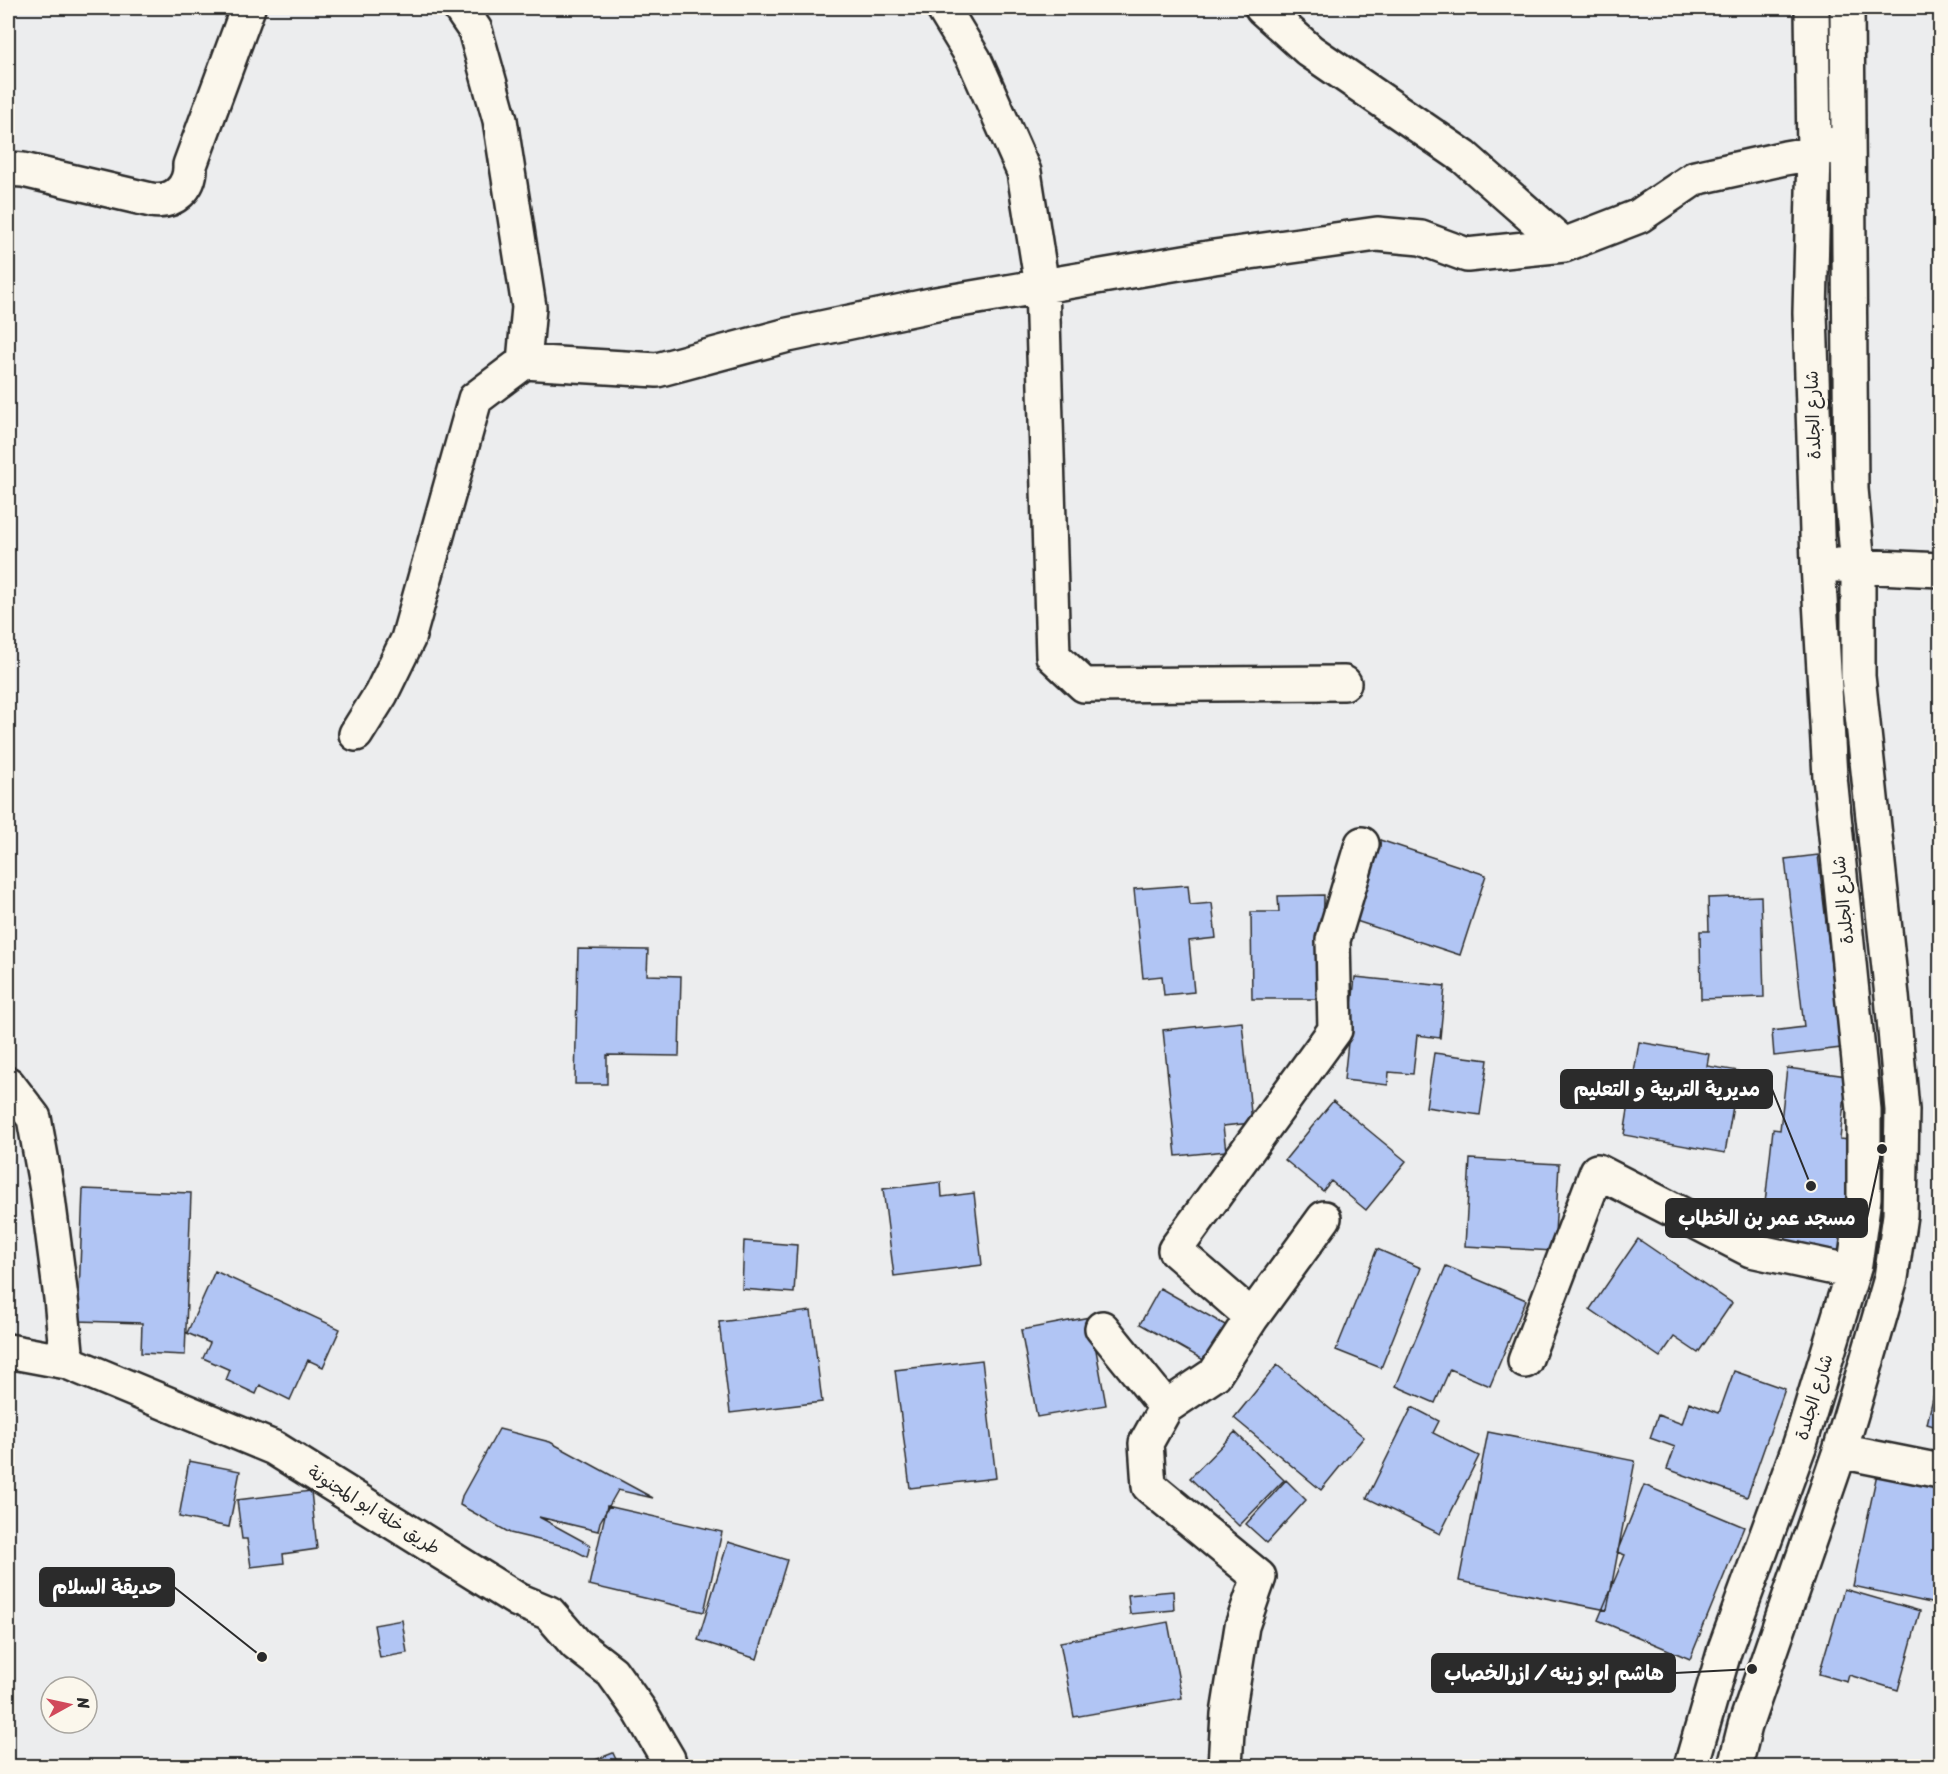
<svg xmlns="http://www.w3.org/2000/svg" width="1948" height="1774" font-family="Sriracha,'Playpen Sans Arabic',sans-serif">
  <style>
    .building { fill: #b1c5f4; stroke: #2b2b2b; stroke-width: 1.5 }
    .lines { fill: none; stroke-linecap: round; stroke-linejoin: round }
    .minor-casing { stroke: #2b2b2b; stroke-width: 38 }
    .minor { stroke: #fbf7ec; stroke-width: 33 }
    .labels { text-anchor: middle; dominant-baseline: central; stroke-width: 6; stroke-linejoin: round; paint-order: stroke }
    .street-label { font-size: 18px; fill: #2b2b2b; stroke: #fbf7ec }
    .leader { fill: none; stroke: #2b2b2b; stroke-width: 2 }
    .callout-dot { fill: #2b2b2b; stroke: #fbf7ec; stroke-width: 2 }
    .callout { fill: #2b2b2b; stroke: #2b2b2b; stroke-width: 2 }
    .callout-label { font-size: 20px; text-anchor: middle; font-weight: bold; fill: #fff }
  </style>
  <rect width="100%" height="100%" fill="#ecedee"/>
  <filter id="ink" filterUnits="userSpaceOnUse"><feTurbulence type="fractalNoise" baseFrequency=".0167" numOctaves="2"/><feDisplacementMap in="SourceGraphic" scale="12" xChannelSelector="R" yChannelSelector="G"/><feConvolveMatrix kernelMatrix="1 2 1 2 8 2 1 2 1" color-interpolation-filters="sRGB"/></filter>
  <g filter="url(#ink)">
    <path class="building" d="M1377,839l109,36 -26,80 -110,-36z
      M1818,855l23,193 -67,8 -2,-25 32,-4 -19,-168z
      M1188,885l2,20 22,-2 4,35 -27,3 5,51 -30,3 -2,-19 -19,2 -9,-89z
      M1324,895l-1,104h-71l-1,-87h28l-1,-16z
      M1761,896l3,101 -63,2 -1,-68h9l-1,-33z
      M578,949l70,1 -1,25 34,1 -2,80 -72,-1v29h-32z
      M1355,977l90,9 -5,52 -23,-3 -4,39 -24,-2 -1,13 -44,-5z
      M1242,1022l10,101 -29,3 3,25 -50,5 -13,-126z
      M1639,1042l70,12 -2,12 32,5 -14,82 -101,-18z
      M1434,1053l54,7 -8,55 -54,-8z
      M1787,1068l60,8 -7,63 20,2 -13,120 -63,-7 2,-20 -24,-3 11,-102 7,1z
      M1333,1101l73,60 -40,49 -35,-29 -8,10 -38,-31z
      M1470,1159l89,5 -5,87 -89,-5z
      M941,1182l1,15 32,-4 8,72 -88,11 -11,-87z
      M83,1189l108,4 -6,162 -44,-2 1,-30 -64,-2z
      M1638,1239l94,64 -34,50 -24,-16 -14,20 -70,-48z
      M744,1241l53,4 -3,48 -52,-4z
      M1377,1249l44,19 -40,100 -45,-18z
      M1446,1266l80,34 -36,86 -40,-17 -15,34 -39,-17z
      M215,1271l125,58 -17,38 -15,-7 -18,40 -30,-15 -4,9 -30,-14 4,-10 -27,-12 7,-15 -23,-10z
      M1160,1288l74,42 -20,36 -74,-42z
      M811,1311l11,91 -92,11 -11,-91z
      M1090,1317l16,88 -69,12 -16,-87z
      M982,1360l14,118 -86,10 -15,-118z
      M1277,1365l87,72 -43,53 -87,-72z
      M1940,1367v61l-13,-4z
      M1734,1371l51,18 -38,108 -80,-28 8,-22 -25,-9 8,-23 24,9 7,-22 30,11z
      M1412,1407l27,14 -6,12 46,23 -39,78 -73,-36z
      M499,1429l51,13 103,56 -35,-8 -18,32 -2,9 -59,-14 51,28 -3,12 -19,-10 -58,-14 -50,-28 2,-9z
      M1235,1432l49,48 -45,46 -49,-48z
      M1488,1432l147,29 -28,149 -148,-29z
      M189,1461l51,10 -11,56 -50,-10z
      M1878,1469l62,14v122l-87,-19z
      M1286,1480l20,20 -39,43 -21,-19z
      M1644,1485l100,42 -54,132 -92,-39 27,-65 -8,-3z
      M311,1491l6,58 -34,5 1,9 -33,4 -4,-28h-5l-5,-39z
      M607,1506l115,26 -18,80 -115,-27z
      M728,1542l59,18 -30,99 -59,-19z
      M1844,1589l76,22 -22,79 -49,-15 -2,7 -28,-8z
      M1173,1591l1,19 -44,4 -2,-19z
      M402,1620l5,33 -27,5 -6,-33z
      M1168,1622l14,76 -108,19 -14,-75z
      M613,1753l6,13h-39z"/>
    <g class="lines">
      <g class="minor-casing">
        <path id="minor" d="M460,8l15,22 25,90 29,187 -5,55
          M943,8l31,51 50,113 18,114 11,370 31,29 260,-2
          M1262,8l48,43 154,106 100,88
          M8,169l15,1 128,30c23,4 40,-13 39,-35l58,-157
          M1838,565l102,5
          M356,734l25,-40 27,-55 67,-240 49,-37 133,8 131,-35 148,-31 278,-47 163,-23 44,4 46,17 97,-10 75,-29 56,-38 90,-20 29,-5 20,-9
          M8,1084l26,34 13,72 14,108 6,64
          M1252,1317l-77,-67 160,-220 -2,-90 29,-96
          M1102,1328l64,79 -20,36 3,43 110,91 -17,49 -14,88 -3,52
          M8,1351l59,11 207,86 244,152 31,13 27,31 36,28 28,39 28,48 2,7
          M1525,1361l72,-190 154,79 102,22
          M1166,1407l49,-33 37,-57 72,-99
          M1840,1451l100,20
          M1691,1766l34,-117 75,-205 55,-180 9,-66v-88l-34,-333 -12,-213 -8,-251 4,-160 -2,-145
          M1735,1766l10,-40 95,-275 26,-87 25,-86 9,-63 2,-105 -10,-114 -34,-320v-110l-7,-77 -4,-481"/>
      </g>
      <use href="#minor" class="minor"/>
    </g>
  </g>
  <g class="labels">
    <g class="street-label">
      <text transform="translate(1813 415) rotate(-92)">شارع الجلدة</text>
      <text transform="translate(1843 900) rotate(-96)">شارع الجلدة</text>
      <text transform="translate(1814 1397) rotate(-73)">شارع الجلدة</text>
      <text transform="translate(374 1510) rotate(32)">طريق خلة ابو المجنونة</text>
    </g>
  </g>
  <path class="leader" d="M1811 1186L1772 1089M1882 1149L1867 1218M262 1657L174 1587M1752 1669L1675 1673"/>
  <g class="callout-dot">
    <circle cx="1811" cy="1186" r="6"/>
    <circle cx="1882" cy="1149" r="6"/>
    <circle cx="262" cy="1657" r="6"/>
    <circle cx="1752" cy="1669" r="6"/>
  </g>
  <g class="callout">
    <rect x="1561" y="1070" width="211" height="38" rx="6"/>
    <rect x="1666" y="1199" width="201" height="38" rx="6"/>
    <rect x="40" y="1568" width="134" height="38" rx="6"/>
    <rect x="1432" y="1654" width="243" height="38" rx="6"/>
  </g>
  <g class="callout-label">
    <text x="1667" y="1096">مديرية التربية و التعليم</text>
    <text x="1767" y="1225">مسجد عمر بن الخطاب</text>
    <text x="107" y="1594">حديقة السلام</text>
    <text x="1554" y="1680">هاشم ابو زينه / ازرالخصاب</text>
  </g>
  <rect width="1948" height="1774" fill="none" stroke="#fbf7ec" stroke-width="30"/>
  <rect x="15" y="15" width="1918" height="1744" fill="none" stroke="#2b2b2b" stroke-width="2" filter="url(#ink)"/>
  <g transform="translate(69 1705) rotate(82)"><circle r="28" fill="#fbf7ec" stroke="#a8a59f" stroke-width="1.5"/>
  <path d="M0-4.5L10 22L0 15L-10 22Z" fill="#d1495b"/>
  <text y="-9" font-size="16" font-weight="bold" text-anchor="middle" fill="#2b2b2b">N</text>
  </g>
</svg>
